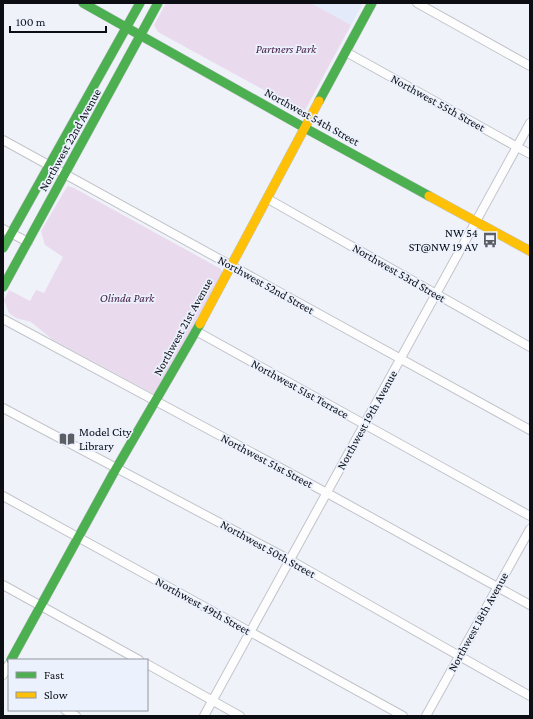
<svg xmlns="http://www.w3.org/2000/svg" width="533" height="719" font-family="'Crimson Pro',serif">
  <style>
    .built { fill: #e3eafa }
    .green { fill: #e9daed }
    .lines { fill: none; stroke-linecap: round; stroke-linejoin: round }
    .street-casing { stroke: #c2c4ca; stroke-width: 10 }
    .fast-casing { stroke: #c2c4ca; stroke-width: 10 }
    .slow-casing { stroke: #c2c4ca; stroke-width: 10 }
    .street { stroke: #fdfdfe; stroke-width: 8 }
    .fast { stroke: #4caf50; stroke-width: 9 }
    .slow { stroke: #ffc107; stroke-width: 9 }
    .labels { text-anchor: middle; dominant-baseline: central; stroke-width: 3.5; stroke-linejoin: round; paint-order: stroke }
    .park-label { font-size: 12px; font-style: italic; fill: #431a42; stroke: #ebf1fd }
    .street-label { font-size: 12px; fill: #0c0e13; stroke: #ebf1fd }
    .poi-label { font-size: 12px; fill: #0c0e13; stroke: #ebf1fd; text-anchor: end }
  </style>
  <rect width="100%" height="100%" fill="#eff2f9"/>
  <path class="built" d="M311,3h52l-12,22z"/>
  <path class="green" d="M166,3h145l40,22 -47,87 -146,-80 -4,-7z
    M68,186l6,2 147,81 2,5 -69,120 -101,-54 -22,-18 -15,-4 -7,-5 -5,-13 5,-10 21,11 6,-11 8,3 19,-36 -18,-12 -4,-14 24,-41z"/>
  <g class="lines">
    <g class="street-casing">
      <path id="street" d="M417,3l113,63
        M346,52l184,102
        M3,140l527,290
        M268,199l262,148
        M3,229l25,13
        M3,319l324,174 203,112
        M196,331l334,185
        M3,408l287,152 240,136
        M3,496l400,220
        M3,585l136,75
        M147,664l93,52
        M3,675l6,-11
        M65,710l11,6
        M204,716l326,-593
        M426,716l104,-187"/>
    </g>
    <g class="fast-casing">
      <path id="fast" d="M83,3l222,125 124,68
        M319,101l53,-98
        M3,248l137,-245
        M3,287l155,-284
        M11,660l102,-186 87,-150"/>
    </g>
    <g class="slow-casing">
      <path id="slow" d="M429,196l101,55
        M200,324l119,-223"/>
    </g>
    <use href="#street" class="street"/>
    <use href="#fast" class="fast"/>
    <use href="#slow" class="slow"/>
  </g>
  <defs>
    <g id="bus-bare" transform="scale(1.2)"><path d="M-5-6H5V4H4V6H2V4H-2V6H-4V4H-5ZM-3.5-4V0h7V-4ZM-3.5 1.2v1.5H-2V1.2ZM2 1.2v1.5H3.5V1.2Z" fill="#5b5e64" stroke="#ebf1fd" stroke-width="2.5" paint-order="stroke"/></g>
    <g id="library-bare" transform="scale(1.2)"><path d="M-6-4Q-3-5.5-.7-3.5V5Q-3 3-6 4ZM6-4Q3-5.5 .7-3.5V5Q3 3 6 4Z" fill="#5b5e64" stroke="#ebf1fd" stroke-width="2.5" paint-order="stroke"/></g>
  </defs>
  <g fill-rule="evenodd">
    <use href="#bus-bare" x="490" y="240"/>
    <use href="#library-bare" x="67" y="439"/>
  </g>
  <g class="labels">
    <g class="park-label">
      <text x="286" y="49">Partners Park</text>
      <text x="127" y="298">Olinda Park</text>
    </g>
    <g class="street-label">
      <text transform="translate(438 103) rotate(29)">Northwest 55th Street</text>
      <text transform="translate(312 117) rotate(29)">Northwest 54th Street</text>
      <text transform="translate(70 140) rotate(-61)">Northwest 22nd Avenue</text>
      <text transform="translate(399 273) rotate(30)">Northwest 53rd Street</text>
      <text transform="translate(266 285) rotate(29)">Northwest 52nd Street</text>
      <text transform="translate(183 327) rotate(-61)">Northwest 21st Avenue</text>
      <text transform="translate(300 389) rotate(29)">Northwest 51st Terrace</text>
      <text transform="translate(367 420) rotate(-61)">Northwest 19th Avenue</text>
      <text transform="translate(267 461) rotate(28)">Northwest 51st Street</text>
      <text transform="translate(268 549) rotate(29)">Northwest 50th Street</text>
      <text transform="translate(203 606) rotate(29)">Northwest 49th Street</text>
      <text transform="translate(478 622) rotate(-61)">Northwest 18th Avenue</text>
    </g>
    <g class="poi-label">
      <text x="478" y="233">NW 54<tspan x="478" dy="14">ST@NW 19 AV</tspan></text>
      <text x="79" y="432" text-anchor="start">Model City<tspan x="79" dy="14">Library</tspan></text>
    </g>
  </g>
  <rect width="533" height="719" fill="none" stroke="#0c0e13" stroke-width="8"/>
  <rect x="8" y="659" width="140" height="52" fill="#ebf1fd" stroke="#92969f"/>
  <rect x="16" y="672" width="20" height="6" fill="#4caf50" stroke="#92969f"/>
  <text x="44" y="679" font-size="12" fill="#0c0e13">Fast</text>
  <rect x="16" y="692" width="20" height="6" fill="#ffc107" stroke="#92969f"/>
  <text x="44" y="699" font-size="12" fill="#0c0e13">Slow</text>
  <path d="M10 26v6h96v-6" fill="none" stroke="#0c0e13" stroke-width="2"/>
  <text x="16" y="26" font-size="12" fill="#0c0e13" stroke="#ebf1fd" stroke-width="3" paint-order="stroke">100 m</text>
</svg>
